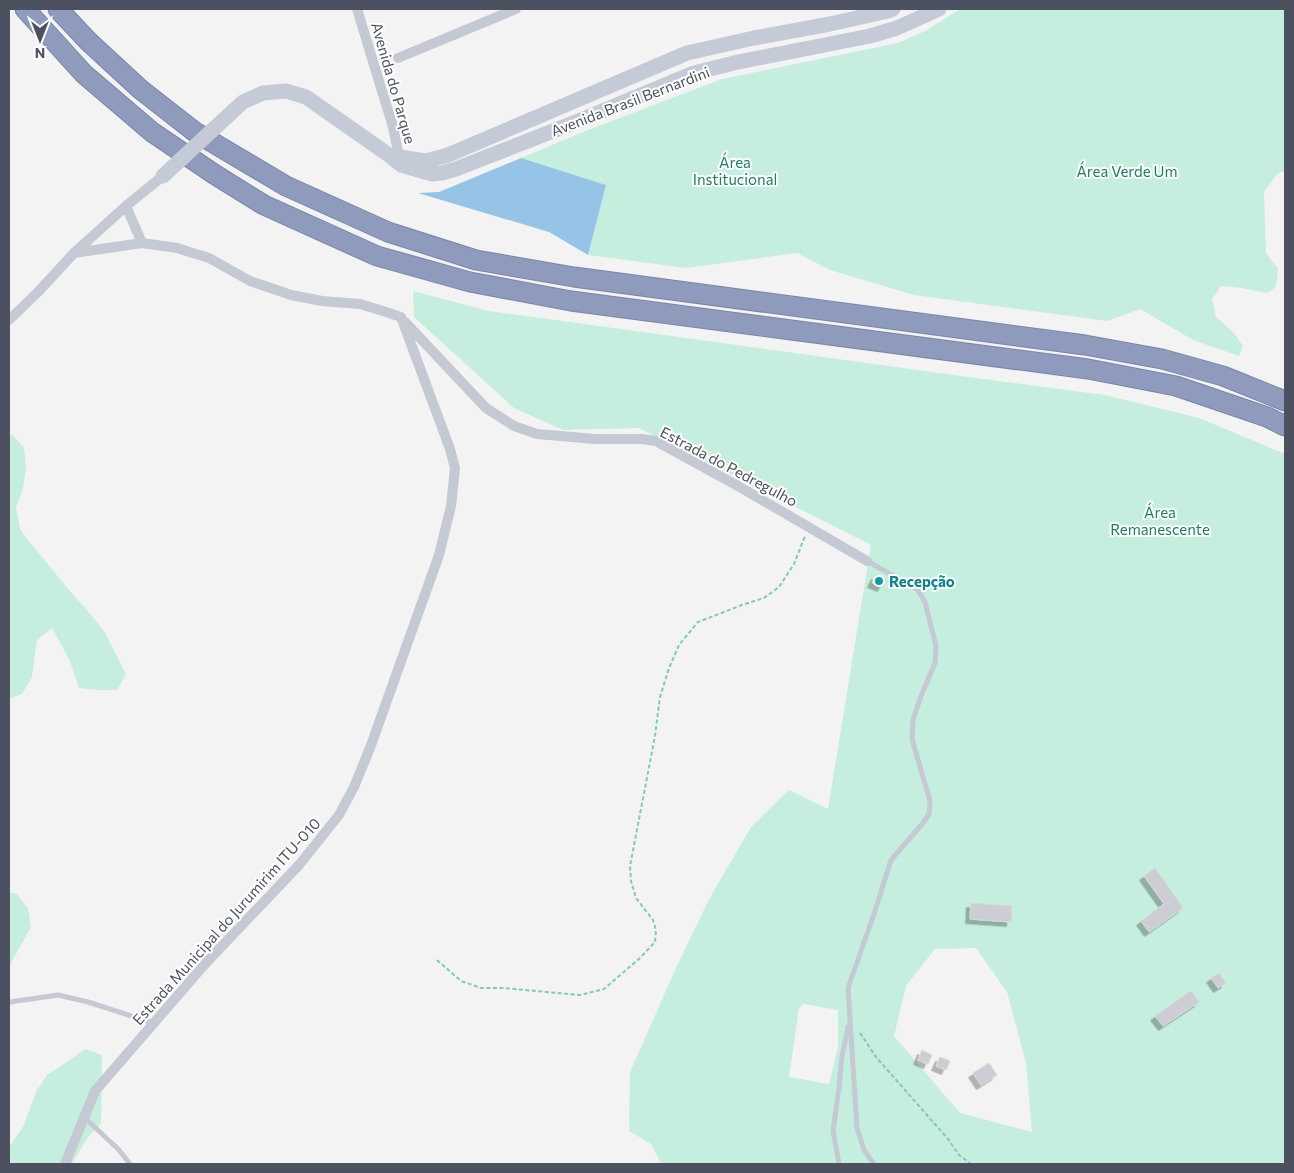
<svg xmlns="http://www.w3.org/2000/svg" width="1294" height="1173" font-family="Commissioner,sans-serif">
  <style>
    .green { fill: #c5eede; fill-rule: evenodd }
    .water { fill: #96c4e7 }
    .building { fill: #cdced4; stroke: #d7d7dd; filter: url(#shadow) }
    .lines { fill: none; stroke-linecap: round; stroke-linejoin: round }
    .highway-casing { stroke: #7985a9; stroke-width: 21 }
    .path { stroke: #7fcab6; stroke-width: 2; stroke-dasharray: 4 2.5; stroke-linecap: butt }
    .lane { stroke: #c4c9d3; stroke-width: 5 }
    .street { stroke: #c4c9d3; stroke-width: 10 }
    .secondary { stroke: #c5cad7; stroke-width: 15 }
    .highway { stroke: #8e9bbd; stroke-width: 19 }
    .secondary-bridge { stroke: #c5cad7; stroke-width: 15 }
    .culture-dot { fill: #0f9aa8; stroke: #fff; stroke-width: 2 }
    .labels { text-anchor: middle; dominant-baseline: central; stroke-width: 4; stroke-linejoin: round; paint-order: stroke }
    .street-label { font-size: 15px; fill: #4b515f; stroke: #fff }
    .park-label { font-size: 15px; fill: #1e7e63; stroke: #fff }
    .culture-label { font-size: 15px; font-weight: bold; fill: #0d838f; stroke: #fff; text-anchor: start }
  </style>
  <defs>
    <filter id="shadow"><feDropShadow dx="-4.5" dy="4.5" stdDeviation="0" flood-color="#0004"/></filter>
  </defs>
  <rect width="100%" height="100%" fill="#f4f3f3"/>
  <path class="green" d="M960,9h325v162l-8,3 -13,18 2,61 12,16 -2,18 -9,6 -26,-5 -20,-2 -9,13 4,18 18,16 9,13 -4,10 -46,-16 -53,-31 -33,12 -193,-26 -84,-25 -33,-17 -111,15 -98,-13 18,-70 -85,-27 67,-28 134,-51 176,-36 29,-13z
    M413,291l76,20 472,65 144,19 94,23 86,36v710h-624l-10,-20 -22,-13 1,-59 46,-104 33,-69 42,-72 38,-37 39,19 43,-264 -232,-117 -76,2 -49,-22 -100,-91zM976,948l31,44 19,71 6,69 -72,-19 -66,-77 12,-50 29,-37zM803,1004l35,6v37l-9,37 -40,-7 10,-69z
    M12,434l12,14 2,19 -3,22 -7,18 4,22 12,16 42,51 13,14 17,21 22,43 -9,16h-19l-19,-2 -9,-27 -18,-33 -15,12 -5,37 -10,17 -13,5v-262z
    M9,892l8,2 11,14 3,19 -22,40z
    M85,1049l17,6 -1,68 -15,17 -14,24h-63v-19l2,-1 12,-17 14,-37 10,-15 23,-15z"/>
  <path class="water" d="M521,158l85,27 -18,70 -39,-23 -131,-39 21,-1z"/>
  <path class="building" d="M876,575l10,4 -4,8 -10,-4z
    M1155,868l28,40 -34,24 -8,-11 23,-17 -20,-28z
    M971,903l41,3 -1,16 -41,-3z
    M1219,973l7,10 -8,5 -7,-10z
    M1191,991l8,11 -36,24 -8,-10z
    M922,1050l10,5 -4,9 -10,-4z
    M940,1057l10,4 -4,9 -10,-4z
    M989,1063l8,12 -16,10 -8,-12z"/>
  <g class="lines">
    <g class="highway-casing">
      <path id="highway" d="M25,9l59,65 68,58 62,42 50,31 113,51 93,26 101,19 517,68 88,17 91,31 18,9
        M58,9l30,32 52,48 55,43 91,54 102,46 88,28 98,17 511,68 77,14 61,17 62,25"/>
    </g>
    <path class="path" d="M437,960l24,21 20,7h22l77,7 24,-6 36,-31 15,-16 1,-12 -3,-10 -17,-22 -5,-17 -1,-15 25,-130 5,-39 9,-29 10,-23 19,-23 44,-17 22,-7 15,-11 15,-23 11,-28
      M860,1033l16,24 72,82 11,16 12,9"/>
    <path class="lane" d="M867,561l50,28 8,13 11,44 -1,17 -14,33 -8,24 -1,19 18,62 -1,13 -6,9 -32,37 -17,54 -26,74 9,140 7,22 10,14
      M9,1003l1,-1 48,-7 30,7 65,21
      M85,1118l33,31 12,15
      M839,1164l-6,-33 6,-44 3,-31 6,-29"/>
    <path class="street" d="M357,9l36,118 7,35
      M398,58l118,-49
      M126,206l16,37
      M9,320l29,-28 36,-39 52,-47 37,-30
      M405,322l81,86 28,18 23,8 58,5h47l14,2 82,45 129,75
      M65,1164l30,-73 110,-127 94,-99 40,-50 15,-28 16,-39 69,-193 12,-49 4,-38 -5,-19 -49,-132 -18,-6 -23,-7 -38,-3 -31,-6 -41,-14 -41,-23 -32,-10 -35,-5 -68,10"/>
    <path class="secondary" d="M232,112l11,-10 20,-9 23,-2 20,6 80,56 15,12 31,9 10,-1 14,-4 120,-47 118,-49 44,-11 132,-26 27,-8 42,-19
      M399,157l27,4 22,-6 239,-102 67,-15 76,-14 58,-13 5,-2"/>
    <use href="#highway" class="highway"/>
    <path class="secondary-bridge" d="M163,176l69,-64"/>
  </g>
  <circle class="culture-dot" cx="879" cy="581" r="5"/>
  <g class="labels">
    <g class="street-label">
      <text transform="translate(394 83) rotate(74)">Avenida do Parque</text>
      <text transform="translate(630 101) rotate(-21)">Avenida Brasil Bernardini</text>
      <text transform="translate(729 466) rotate(28)">Estrada do Pedregulho</text>
      <text transform="translate(226 921) rotate(-48)">Estrada Municipal do Jurumirim ITU-010</text>
    </g>
    <g class="park-label">
      <text x="735" y="162">Área<tspan x="735" dy="17">Institucional</tspan></text>
      <text x="1127" y="171">Área Verde Um</text>
      <text x="1160" y="512">Área<tspan x="1160" dy="17">Remanescente</tspan></text>
    </g>
    <g class="culture-label">
      <text x="889" y="581">Recepção</text>
    </g>
  </g>
  <rect width="1294" height="1173" fill="none" stroke="#4b515f" stroke-width="20"/>
  <g transform="translate(40 40) rotate(180)" stroke="#ffffff" stroke-width="4" paint-order="stroke">
  <path d="M0-4L9 19L0 12L-9 19Z" fill="#4b515f"/>
  <text y="-8" font-size="14" font-weight="bold" text-anchor="middle" fill="#4b515f">N</text>
  </g>
</svg>
